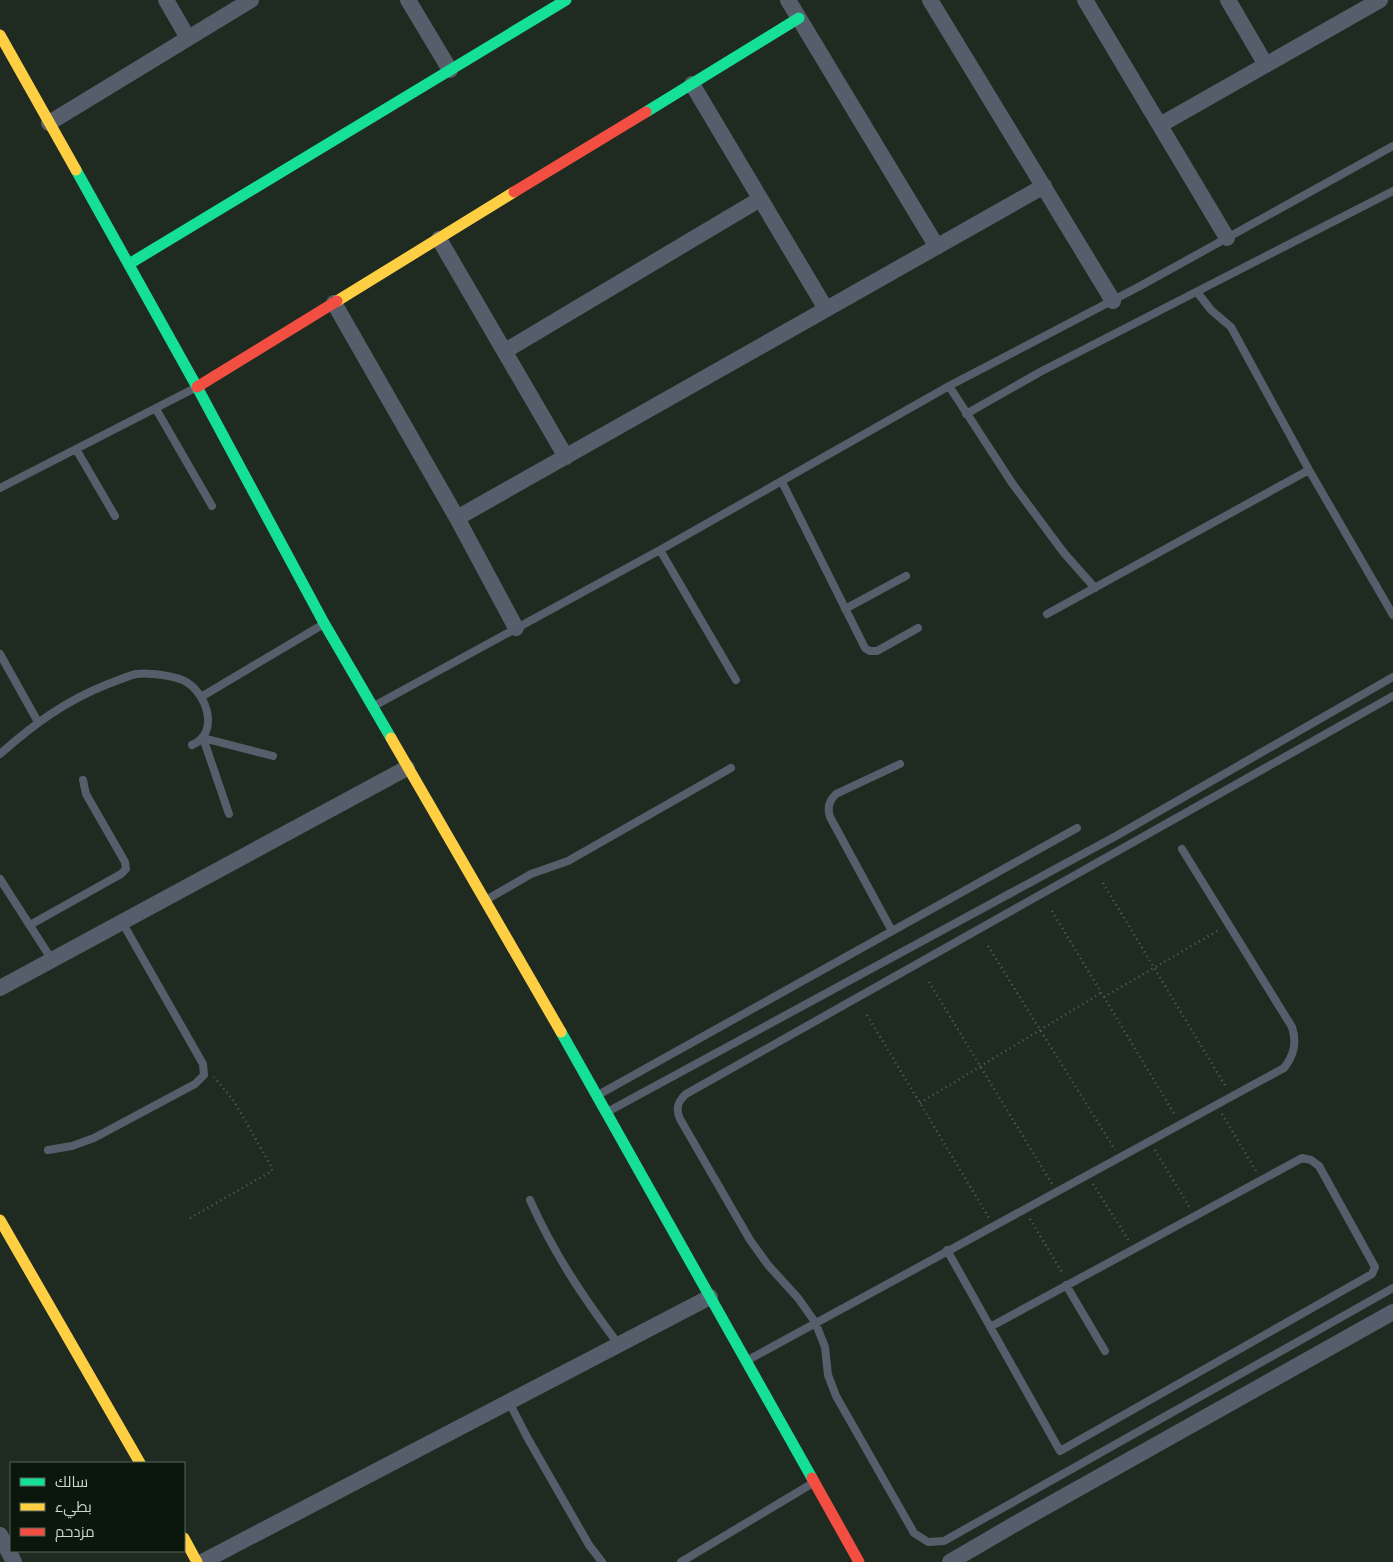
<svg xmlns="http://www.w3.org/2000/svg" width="1393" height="1562" font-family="Roboto,Cairo,sans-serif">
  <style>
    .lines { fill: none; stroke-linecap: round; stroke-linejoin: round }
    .path { stroke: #586064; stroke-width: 2.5; stroke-dasharray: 1 4; stroke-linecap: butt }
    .lane { stroke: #565e6c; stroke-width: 8 }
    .street { stroke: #565e6c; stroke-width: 16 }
    .fast { stroke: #16e098; stroke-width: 11 }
    .slow { stroke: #ffcf43; stroke-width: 11 }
    .jam { stroke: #f24e42; stroke-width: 11 }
  </style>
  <rect width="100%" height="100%" fill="#1f2b20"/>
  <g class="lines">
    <path class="path" d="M1103,883l123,204
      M1052,911l123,204
      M988,946l127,204
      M929,982l123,202
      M1104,997l115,-67
      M867,1015l122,203
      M920,1103l181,-110
      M1222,1114l34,57
      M1155,1150l35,58
      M1093,1184l36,57
      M190,1218l82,-47 -1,-5 -37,-65 -20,-24
      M1030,1219l33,55"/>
    <path class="lane" d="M1197,292l14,18 20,17 78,143 84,145
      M949,386l63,97 52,70 31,35
      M156,409l56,97
      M966,414l74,-42 353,-181
      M76,449l39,67
      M782,482l83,166 5,3h7l41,-23
      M0,488l195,-100
      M660,550l76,130
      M845,609l61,-33
      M1047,614l262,-144
      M0,654l38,68
      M1393,696l-707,398c-8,7 -11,14 -6,25l70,121 18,25 30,33 17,24 10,25 3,28 8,21 78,137 14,9 16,-1 449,-253
      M201,697l121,-72
      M374,706l286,-156 289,-164 193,-101 251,-139
      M203,738l26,76
      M203,738l70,18
      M0,754c34,-30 65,-53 108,-70 9,-3 19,-8 28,-10 12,-2 43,2 52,9 20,14 31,50 4,62
      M0,879l52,81
      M486,900l45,-26 37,-13 163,-93
      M30,925l91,-51 5,-5 -1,-7 -39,-68 -3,-14
      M892,931l-62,-114c-3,-10 -1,-16 6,-23l64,-30
      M598,1095l479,-267
      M609,1111l507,-275 277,-159
      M48,1150l24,-4 22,-8 101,-54 9,-9 -1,-11 -81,-142
      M530,1200c24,54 53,97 89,145
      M947,1250l113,201 312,-177 3,-7 -56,-101 -8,-6 -9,-2 -312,169
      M1066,1285l39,66
      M748,1360l536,-292c10,-13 13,-25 8,-41l-110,-178
      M509,1402l18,35 62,108 13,17
      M681,1562l132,-79"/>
    <path class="street" d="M166,0l22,38
      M408,0l42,70
      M788,0l149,247
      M930,0l183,301
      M1085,0l142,238
      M1228,0l38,65
      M692,84l134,225
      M49,123l202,-123
      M1160,125l220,-125
      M439,239l127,218
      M334,303l123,215 59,110
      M505,351l255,-152
      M457,518l587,-332
      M0,988l407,-220
      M0,1535l14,27
      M202,1562l508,-265
      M950,1562l65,-38 378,-212"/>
    <path class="fast" d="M646,112l153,-94
      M76,170l121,217 127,236 67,115
      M129,264l437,-264
      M561,1032l251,446"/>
    <path class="slow" d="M0,35l76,135
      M337,301l177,-109
      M391,738l170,294
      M0,1220l140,243
      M184,1538l13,24"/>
    <path class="jam" d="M514,192l132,-80
      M197,387l140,-86
      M812,1478l47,84"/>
  </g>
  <rect x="10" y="1462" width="175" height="90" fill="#0b160c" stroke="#576458"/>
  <rect x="20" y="1478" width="25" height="8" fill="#16e098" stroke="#576458"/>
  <text x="55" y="1487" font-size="15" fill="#cad9ca">سالك</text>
  <rect x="20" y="1503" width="25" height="8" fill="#ffcf43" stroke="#576458"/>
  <text x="55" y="1512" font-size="15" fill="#cad9ca">بطيء</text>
  <rect x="20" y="1528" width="25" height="8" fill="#f24e42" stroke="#576458"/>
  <text x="55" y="1537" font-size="15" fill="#cad9ca">مزدحم</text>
</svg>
